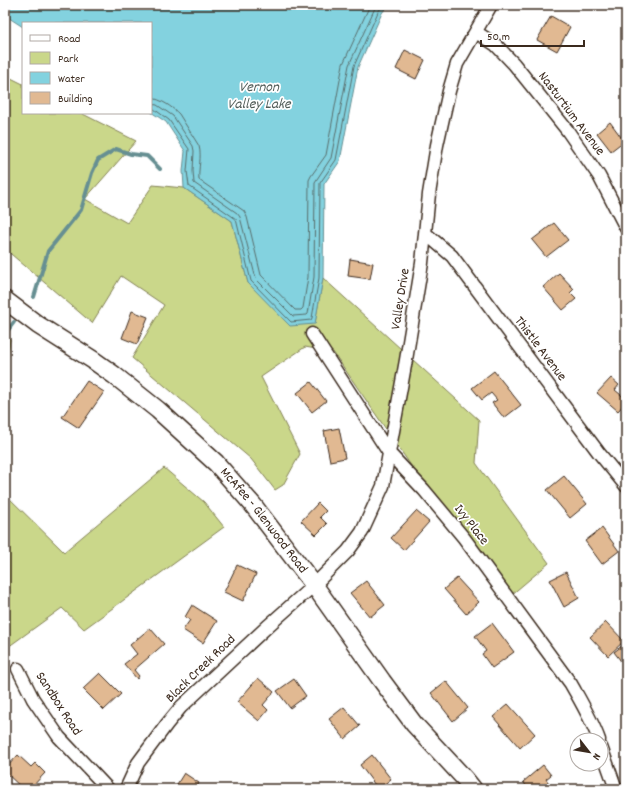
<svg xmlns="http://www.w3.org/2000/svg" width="631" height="794" font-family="Dekko,sans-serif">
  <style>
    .green { fill: #cad78a; stroke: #828054 }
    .water { fill: #83d2df; stroke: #668f92 }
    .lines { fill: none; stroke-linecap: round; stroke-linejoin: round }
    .shore { stroke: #586d6b; stroke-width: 1 }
    .stream { stroke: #668f92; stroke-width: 4 }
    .building { fill: #e1b992; stroke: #3b2a1e }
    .street-casing { stroke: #3b2a1e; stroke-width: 15 }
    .secondary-casing { stroke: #3b2a1e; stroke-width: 20 }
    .street { stroke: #fff; stroke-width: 12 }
    .secondary { stroke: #fff; stroke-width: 17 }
    .labels { text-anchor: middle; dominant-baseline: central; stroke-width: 3.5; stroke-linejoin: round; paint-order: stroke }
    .street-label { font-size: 14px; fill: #3b2a1e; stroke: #fff }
    .water-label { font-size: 15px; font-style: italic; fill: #515c58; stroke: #fff }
  </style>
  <rect width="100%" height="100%" fill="#fff"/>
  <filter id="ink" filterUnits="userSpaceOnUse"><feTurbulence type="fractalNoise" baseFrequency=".025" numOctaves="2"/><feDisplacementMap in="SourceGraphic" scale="8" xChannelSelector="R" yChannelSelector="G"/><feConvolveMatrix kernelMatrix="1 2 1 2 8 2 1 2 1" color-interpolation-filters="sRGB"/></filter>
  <g filter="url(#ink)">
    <path class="green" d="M5,75l18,9v29h58l55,28 -51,58 42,24 26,-38 31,3 48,33 16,62 67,40 8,-45 156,142 -3,43 73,100 -45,38 -171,-249 -28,-5 -44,30 39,77 -17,31 -8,5 -24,-31 -119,-101 32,-53 -43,-29 -29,47 -87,-74z
      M5,335l5,4 -5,40z
      M164,468l40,34 20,25 -140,102 -22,-21 -54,39 -3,5v-158l59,58z"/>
    <path class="water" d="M9,5h379l-6,8 -24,54 -18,94 -16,23 -1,94 -8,46 -25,2 -42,-43 -16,-62 -48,-33 -1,-17 2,-20 -19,-29 -15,-10v-89h-128v4l-17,-11z"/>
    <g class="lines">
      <path class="shore" d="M151,98c10,1 21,9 28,16l20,32c3,11 -1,22 0,34l45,31 3,6 14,58 34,35h6l2,-2 5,-31 1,-97 2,-4 15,-21 17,-91 27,-59
        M151,104l6,1 16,11 20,30 1,5 -1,20 1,12 43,30 3,4 16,62 37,37 14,-1 1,-1 6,-37 1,-95 16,-24 18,-93 25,-55 3,-5
        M151,109h3l15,11 20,29 -2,22 2,15 47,33 15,62 40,41 20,-2 1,-2 7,-40 1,-95 16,-23 18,-94 24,-54 5,-7"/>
      <path class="stream" d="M34,297l14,-46 33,-41 11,-37 6,-13 18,-11 15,5 16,2 13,13
        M5,334l9,-12"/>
    </g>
    <path class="building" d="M551,16l19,11 -13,24 -20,-11z
      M405,50l20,10 -9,19 -20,-10z
      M610,122l14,19 -13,10 -14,-18z
      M554,223l14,17 -22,17 -14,-17z
      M350,259l23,4 -3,16 -22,-3z
      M559,273l15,16 -4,4 6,6 -13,11 -20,-23z
      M132,311l16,6 -11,27 -15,-6z
      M494,371l27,34 -17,13 -12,-15 5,-3 -6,-7 -9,7 -10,-12z
      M611,378l8,7 -4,5 11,9v3l-8,9 -21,-18z
      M87,381l17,11 -25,36 -17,-11z
      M311,382l15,19 -14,11 -15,-19z
      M339,428l6,30 -15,3 -6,-30z
      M564,476l23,28 -17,14 -23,-28z
      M318,503l8,8 -6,6 7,7 -11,11 -15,-14z
      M416,511l13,11 -25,28 -13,-12z
      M602,528l17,23 -17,13 -17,-23z
      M237,565l19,9 -13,27 -19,-9z
      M566,572l13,26 -15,9 -14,-27z
      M457,578l22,24 -13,12 -22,-25z
      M366,581l19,24 -15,12 -20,-24z
      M192,605l25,16 -14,22 -20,-13 7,-10 -5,-3z
      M606,622l18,19 -16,15 -18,-19z
      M492,623l22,29 -22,16 -10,-14 4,-3 -11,-15z
      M150,628l14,16 -30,26 5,6 -2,3 -13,-15 13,-10 -7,-9z
      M626,643v20l-2,2 -10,-13z
      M100,673l21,21 -17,16 -21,-21z
      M258,678l16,14 -11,13 5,5 -9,11 -22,-19z
      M294,679l12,17 -16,12 -13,-17z
      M446,681l22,27 -15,13 -22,-28z
      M508,704l27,30 -15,14 -27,-31z
      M344,707l16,19 -15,13 -16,-20z
      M18,755l13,12 4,-4 10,10 -15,16h-7l-18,-17v-3z
      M372,755l19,24 -13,10 -18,-24z
      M543,765l8,10 -5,4 7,10h-24l-6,-7z
      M184,773l15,10 -3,6h-22z"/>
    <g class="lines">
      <g class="street-casing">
        <path id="street" d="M476,32l20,13 18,19 53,66 32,46 27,52
          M425,233l27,23 147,197 27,33
          M312,334l77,119 35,37 40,48 107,146c10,18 21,36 28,56
          M18,669l15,30 26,38 49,52
          M601,747l15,42
          M126,789l12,-26 29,-39 14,-17 88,-82 45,-40 34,-34 14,-19 21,-46 23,-126 16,-97 7,-69 8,-49 12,-54 8,-27 34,-59"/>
      </g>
      <g class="secondary-casing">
        <g id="secondary">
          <path id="s1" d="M5,300l33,25 55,35 21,15 44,35 58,53 37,42 61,80 68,96 32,43 51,55 8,10"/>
        </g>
      </g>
      <use href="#street" class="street"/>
      <use href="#secondary" class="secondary"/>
    </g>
  </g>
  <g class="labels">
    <g class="street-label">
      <text transform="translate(571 114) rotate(53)">Nasturtium Avenue</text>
      <text transform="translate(401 299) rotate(-81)">Valley Drive</text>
      <text transform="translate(540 349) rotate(53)">Thistle Avenue</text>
      <text stroke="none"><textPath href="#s1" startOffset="342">McAfee - Glenwood Road</textPath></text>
      <text transform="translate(471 525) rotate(52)">Ivy Place</text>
      <text transform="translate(201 669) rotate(-44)">Black Creek Road</text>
      <text transform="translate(58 704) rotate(57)">Sandbox Road</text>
    </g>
    <g class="water-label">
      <text x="259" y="88">Vernon<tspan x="259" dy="17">Valley Lake</tspan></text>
    </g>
  </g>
  <rect width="631" height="794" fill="none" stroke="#fff" stroke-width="20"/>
  <rect x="10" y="10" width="611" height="774" fill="none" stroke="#3b2a1e" stroke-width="1.5" filter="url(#ink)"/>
  <rect x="22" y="22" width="130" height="92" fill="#ffffff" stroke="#b1aaa5"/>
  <rect x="30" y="35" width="20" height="6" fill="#ffffff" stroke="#b1aaa5"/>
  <text x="58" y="42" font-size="12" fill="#3b2a1e">Road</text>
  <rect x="30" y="52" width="20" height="12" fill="#cad78a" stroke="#b1aaa5"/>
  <text x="58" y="62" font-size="12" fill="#3b2a1e">Park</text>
  <rect x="30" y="72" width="20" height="12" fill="#83d2df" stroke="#b1aaa5"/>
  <text x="58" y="82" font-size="12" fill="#3b2a1e">Water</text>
  <rect x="30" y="92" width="20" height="12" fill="#e1b992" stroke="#b1aaa5"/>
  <text x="58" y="102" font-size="12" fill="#3b2a1e">Building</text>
  <g transform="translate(589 752) rotate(121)"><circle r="19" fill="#ffffff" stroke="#b1aaa5"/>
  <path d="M0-3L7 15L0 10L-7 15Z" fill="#3b2a1e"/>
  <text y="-6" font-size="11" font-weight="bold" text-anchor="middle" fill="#3b2a1e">N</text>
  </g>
  <path d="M481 40v6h103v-6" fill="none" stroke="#3b2a1e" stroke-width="2"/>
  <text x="487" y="40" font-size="12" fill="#3b2a1e" stroke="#ffffff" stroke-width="3" paint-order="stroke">50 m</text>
</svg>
